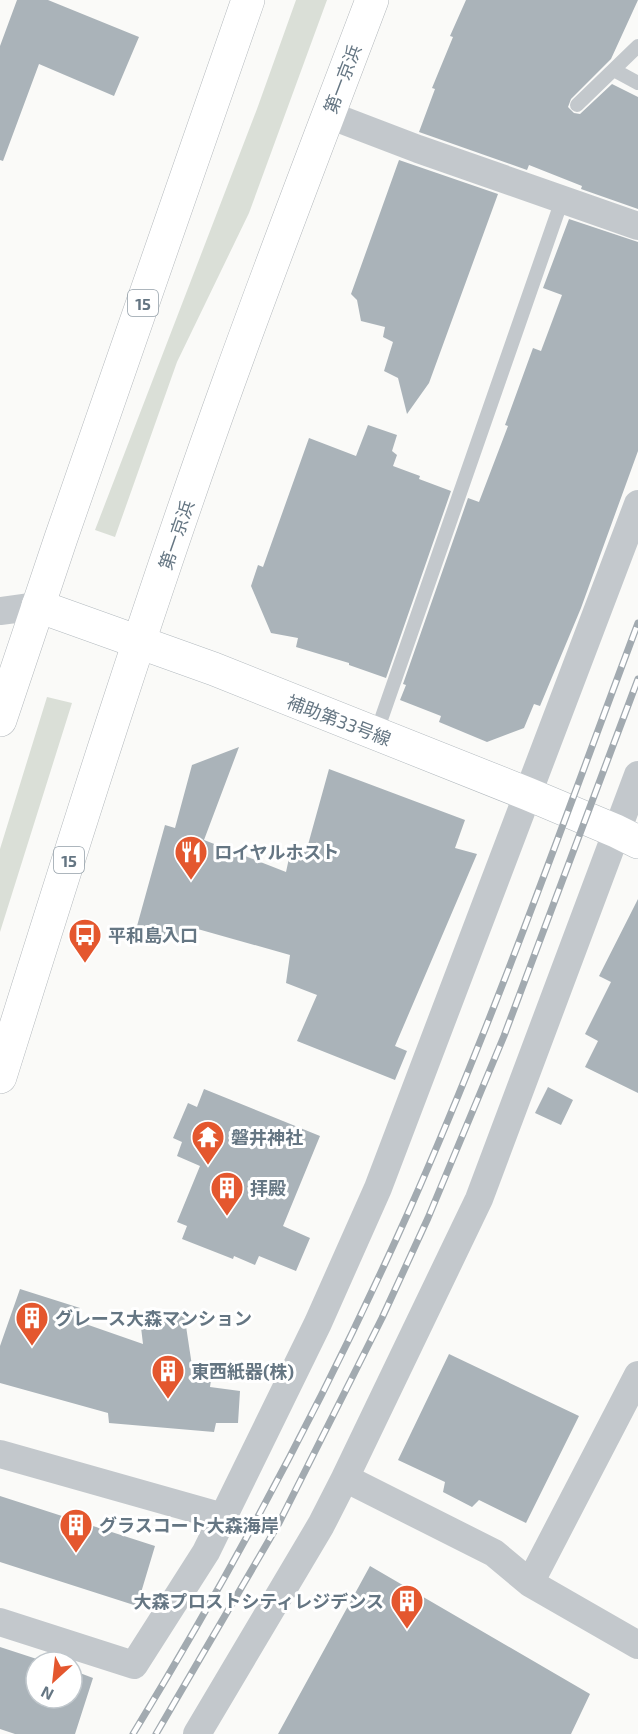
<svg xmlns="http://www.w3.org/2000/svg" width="638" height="1734" font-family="'Exo 2','Noto Sans JP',sans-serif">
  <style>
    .green { fill: #dadfd7 }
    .building { fill: #aab3b9 }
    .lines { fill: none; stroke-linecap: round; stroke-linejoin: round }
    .secondary-casing { stroke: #b3babf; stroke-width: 34 }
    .highway-casing { stroke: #b4b9bd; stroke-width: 34 }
    .lane { stroke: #c3c8cc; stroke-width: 14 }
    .street { stroke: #c3c8cc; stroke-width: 28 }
    .secondary { stroke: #fff; stroke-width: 33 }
    .highway { stroke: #fff; stroke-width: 33 }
    .rail-casing { stroke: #a2aab0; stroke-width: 7 }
    .rail { stroke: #fff; stroke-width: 4.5; stroke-dasharray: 14; stroke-linecap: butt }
    .labels { text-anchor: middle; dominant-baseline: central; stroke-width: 6; stroke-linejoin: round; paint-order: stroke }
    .shield { fill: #fff; stroke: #939fa8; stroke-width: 1.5 }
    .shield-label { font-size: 16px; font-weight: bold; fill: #657683 }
    .street-label { font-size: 18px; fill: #657683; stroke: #fff }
    .poi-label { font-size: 18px; font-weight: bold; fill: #657683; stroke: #fff; text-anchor: start }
  </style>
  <rect width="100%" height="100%" fill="#fafaf8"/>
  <path class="green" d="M296,0h31l-78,213 -72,149 -62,175 -20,-7 162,-421z
    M47,697l25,6 -72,229v-83z"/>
  <path class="building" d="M17,0h31l91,37 -25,59 -75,-32 -36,97 -3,-1v-114z
    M466,0h172l-27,59 -40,40 -3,8 6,6 6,1 32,-30 26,13v112l-57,-20 1,-3 -53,-21 -2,5 -108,-38 16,-43 -3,-1 21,-51 -3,-1z
    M399,160l99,34 -69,189 -22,31 -9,-36 -14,-7 9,-29 -10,-5 2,-10 -24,-6 -4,-21 -6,-6z
    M569,219l69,23v209l-57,157 -41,98 -6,-2 -10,24 -37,14 -48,-20 2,-6 -41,-16 6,-15 -3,-1 65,-186 11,4 29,-76 -3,-1 28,-77 8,3 21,-56 -19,-7z
    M368,425l29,10 -5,16 5,4 -4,11 27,10 -1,3 32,12 -65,187 -37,-13v-2l-53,-16 2,-9 -27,-5 -20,-47 7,-21 5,2 46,-129 47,18z
    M239,747l-35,93 82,32 5,-23 15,3 23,-83 136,51 -10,28 22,6 -82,192 12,5 -12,29 -98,-39 20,-46 -31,-12 4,-28 -103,-29 -3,15 -47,-15 28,-101 10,3 17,-63z
    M638,899v194l-53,-26 13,-26 -13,-7 26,-52 -12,-6z
    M548,1087l25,13 -12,25 -26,-12z
    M204,1089l116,47 -37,90 27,12 -14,33 -37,-15 -4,9 -21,-9 -1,3 -51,-20 5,-13 -10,-4 23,-56 -23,-10 5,-14 -9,-4 15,-35 9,4z
    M20,1289l60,19 -3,13 66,23 -3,-25 44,-6 10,66 17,1 -1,7 30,4 -2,32h-22l-2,9 -105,-9 -1,-10 -108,-30v-37z
    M449,1354l130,62 -53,107 -47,-23 -7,7 -29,-15 2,-10 -47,-22z
    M0,1496l155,50 -18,60 -137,-44z
    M370,1566l220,128 -19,40h-293z
    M0,1647l46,15h-10v36h36v-28l21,8 -18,56h-60l-15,-5z"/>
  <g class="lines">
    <g class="secondary-casing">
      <path id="secondary" d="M38,606l176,63 314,125 88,37 22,11"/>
    </g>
    <g class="highway-casing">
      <path id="highway" d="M0,720l61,-182 187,-538
        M0,1077c73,-233 146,-466 229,-696 46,-128 95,-254 143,-381"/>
    </g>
    <path class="lane" d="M614,70l24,13
      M577,105l61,-59
      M376,734l186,-534"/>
    <path class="street" d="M329,115l89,34 220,77
      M0,611l38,-5
      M0,1454l223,63
      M345,1478l134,-279 159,-424
      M530,1583l108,-208
      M0,1622l134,43 72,-113 112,-229 60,-135 260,-684
      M197,1734l124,-209 24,-47 149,75 36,30 108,62"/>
    <use href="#secondary" class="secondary"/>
    <use href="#highway" class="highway"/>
    <g class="rail-casing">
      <path id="rail" d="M133,1734c102,-168 195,-342 275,-521 86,-193 156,-393 230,-590
        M156,1734l123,-211 103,-205 46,-100 76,-182 134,-357"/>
    </g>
    <use href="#rail" class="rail"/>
  </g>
  <defs>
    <g id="restaurant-pin" transform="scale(1.725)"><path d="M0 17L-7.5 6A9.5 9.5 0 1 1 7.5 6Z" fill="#e4572e" stroke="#fff"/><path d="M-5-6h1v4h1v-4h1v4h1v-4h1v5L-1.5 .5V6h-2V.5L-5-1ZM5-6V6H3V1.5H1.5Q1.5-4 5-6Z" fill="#fff"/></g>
    <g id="bus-pin" transform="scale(1.725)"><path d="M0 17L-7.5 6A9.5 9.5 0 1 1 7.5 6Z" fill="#e4572e" stroke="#fff"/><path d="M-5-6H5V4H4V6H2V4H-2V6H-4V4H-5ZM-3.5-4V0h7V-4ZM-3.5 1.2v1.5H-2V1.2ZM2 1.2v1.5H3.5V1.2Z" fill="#fff"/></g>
    <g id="temple-pin" transform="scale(1.725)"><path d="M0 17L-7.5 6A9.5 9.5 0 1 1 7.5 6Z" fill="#e4572e" stroke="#fff"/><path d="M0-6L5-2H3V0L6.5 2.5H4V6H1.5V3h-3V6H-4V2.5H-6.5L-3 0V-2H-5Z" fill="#fff"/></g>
    <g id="building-pin" transform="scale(1.725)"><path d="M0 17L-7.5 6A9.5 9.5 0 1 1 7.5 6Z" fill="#e4572e" stroke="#fff"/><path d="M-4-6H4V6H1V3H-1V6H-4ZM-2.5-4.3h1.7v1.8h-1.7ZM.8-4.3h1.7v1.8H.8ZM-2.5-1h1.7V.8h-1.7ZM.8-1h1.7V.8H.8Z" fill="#fff"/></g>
  </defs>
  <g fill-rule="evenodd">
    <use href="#restaurant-pin" x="191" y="852"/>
    <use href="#bus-pin" x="85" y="935"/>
    <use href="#temple-pin" x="208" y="1137"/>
    <use href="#building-pin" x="227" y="1188"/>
    <use href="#building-pin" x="32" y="1318"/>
    <use href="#building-pin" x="168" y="1371"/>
    <use href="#building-pin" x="76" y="1525"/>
    <use href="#building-pin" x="407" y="1601"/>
  </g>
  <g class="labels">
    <g class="shield">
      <rect x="128" y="290" width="30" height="26" rx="4.5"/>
      <rect x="54" y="847" width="30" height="26" rx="4.5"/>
    </g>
    <g class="shield-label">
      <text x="143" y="303">15</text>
      <text x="69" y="860">15</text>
    </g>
    <g class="street-label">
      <text transform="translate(342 79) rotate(-69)">第一京浜</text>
      <text transform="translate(176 535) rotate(-71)">第一京浜</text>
      <text transform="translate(339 720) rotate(21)">補助第33号線</text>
    </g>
    <g class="poi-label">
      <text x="214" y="852">ロイヤルホスト</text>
      <text x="108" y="935">平和島入口</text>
      <text x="231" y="1137">磐井神社</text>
      <text x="250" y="1188">拝殿</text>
      <text x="55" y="1318">グレース大森マンション</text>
      <text x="191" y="1371">東西紙器(株)</text>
      <text x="99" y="1525">グラスコート大森海岸</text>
      <text x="384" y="1601" text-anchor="end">大森プロストシティレジデンス</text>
    </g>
  </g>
  <g transform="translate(54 1680) rotate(207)"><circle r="28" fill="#ffffff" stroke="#c1c8cd" stroke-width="1.5"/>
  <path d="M0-4.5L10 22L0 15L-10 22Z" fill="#e4572e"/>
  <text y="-9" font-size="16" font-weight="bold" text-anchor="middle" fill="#657683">N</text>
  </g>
</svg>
